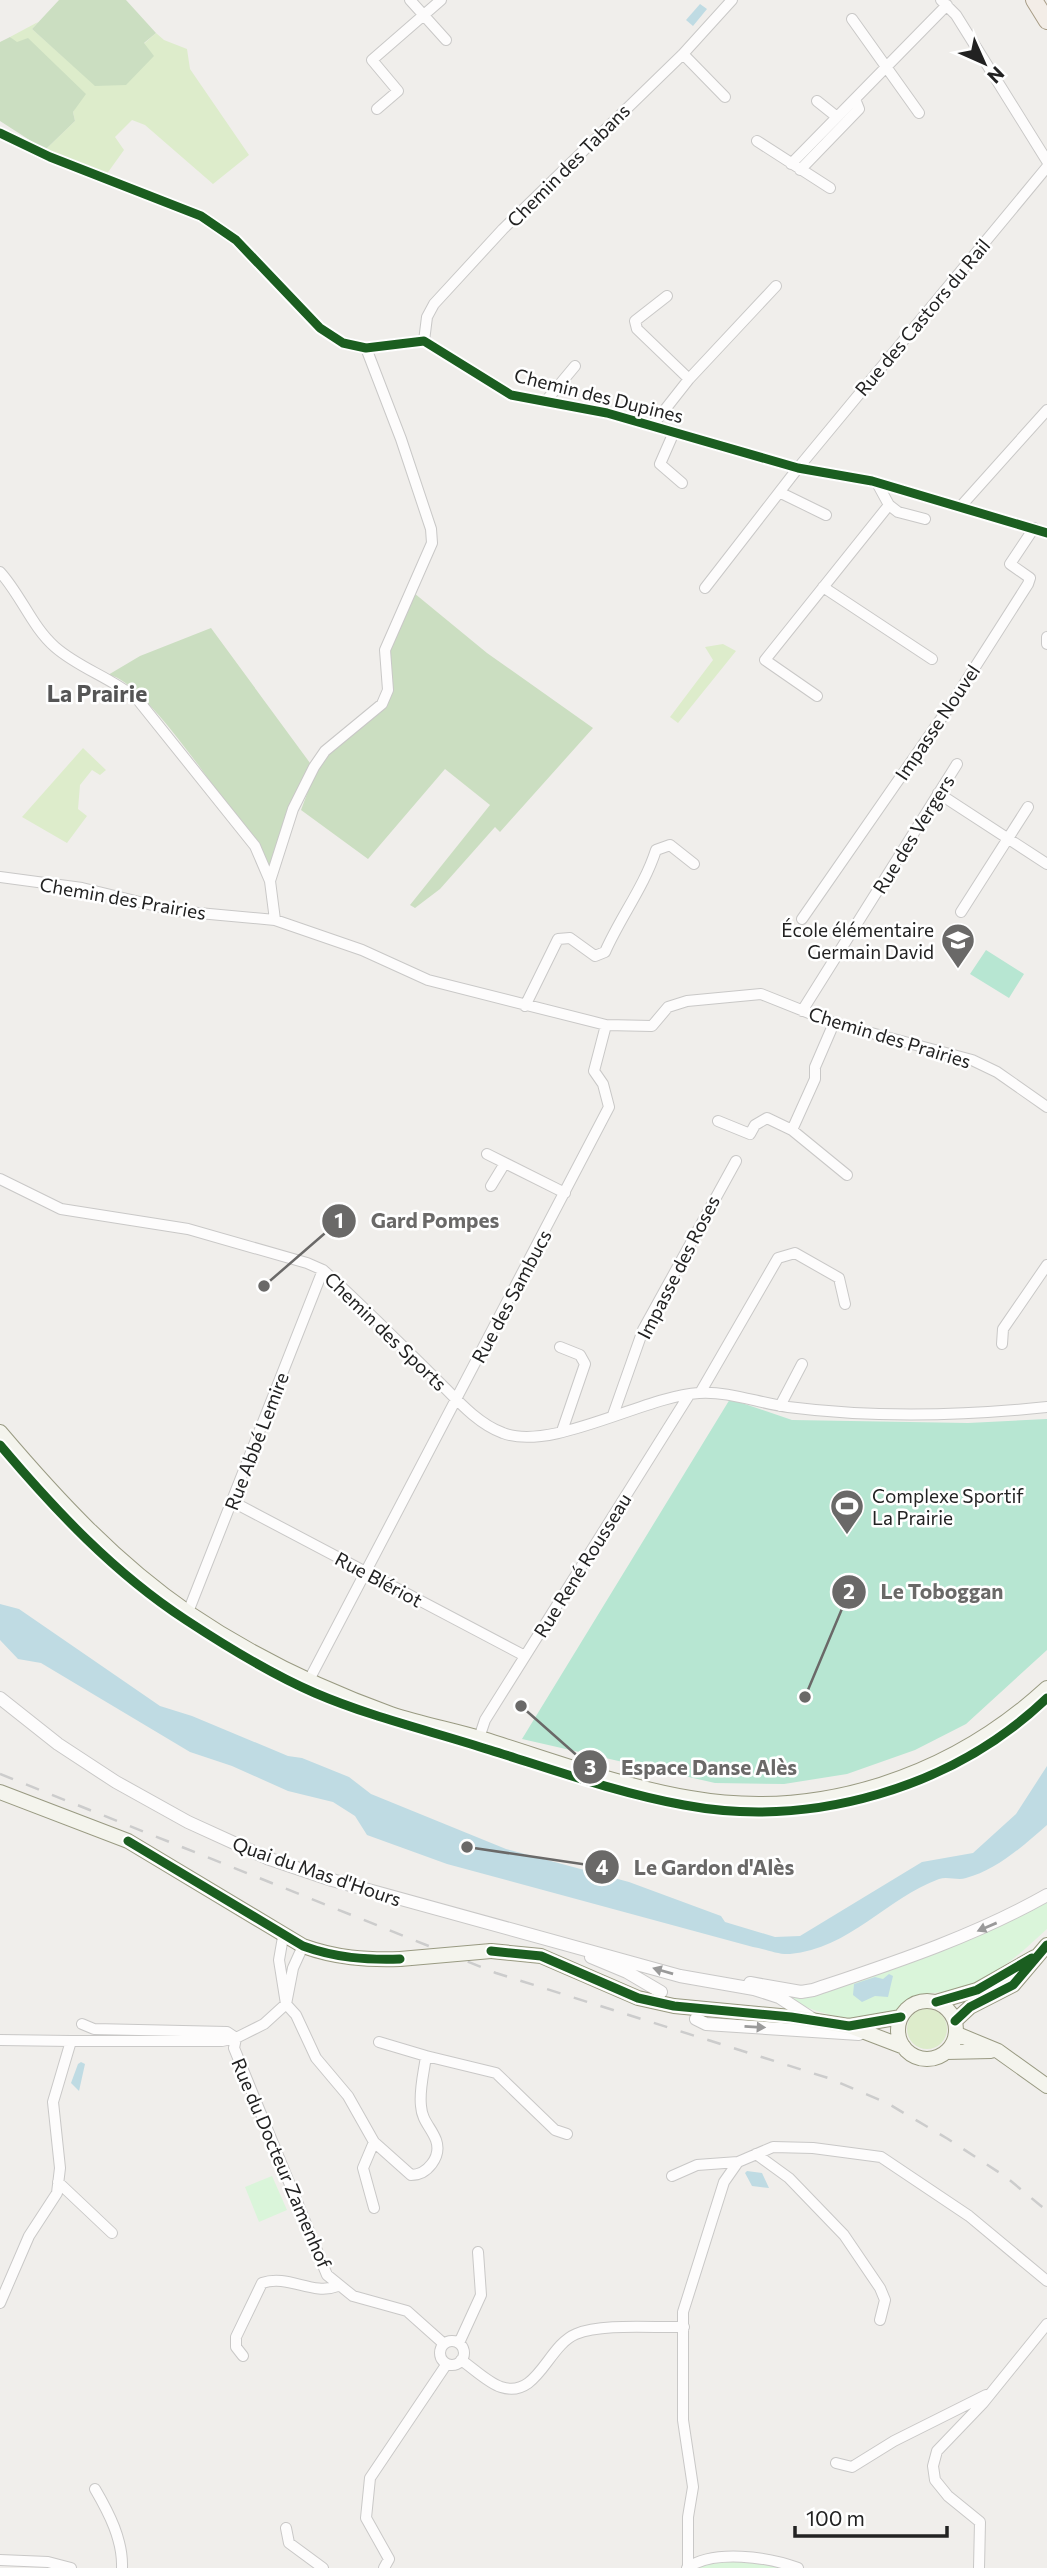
<svg xmlns="http://www.w3.org/2000/svg" width="1047" height="2568" font-family="Commissioner,sans-serif">
  <style>
    .grass { fill: #ddeccb }
    .forest { fill: #cbdec1 }
    .park { fill: #daf5da }
    .pitch { fill: #b7e6d2 }
    .water { fill: #bfdbe3 }
    .lines { fill: none; stroke-linecap: round; stroke-linejoin: round }
    .minor-casing { stroke: #c9c8c7; stroke-width: 12 }
    .tertiary-casing { stroke: #c9c8c7; stroke-width: 14 }
    .secondary-casing { stroke: #999a82; stroke-width: 16 }
    .primary-casing { stroke: #a79c86; stroke-width: 18 }
    .minor { stroke: #fdfcfc; stroke-width: 10 }
    .tertiary { stroke: #fdfcfc; stroke-width: 12 }
    .secondary { stroke: #f4f4ed; stroke-width: 14 }
    .primary { stroke: #f3ede7; stroke-width: 16 }
    .rail { stroke: #ccc; stroke-width: 2.5; stroke-dasharray: 14 14; stroke-linecap: butt }
    .secondary-bridge-casing { stroke: #999a82; stroke-width: 16; stroke-linecap: butt }
    .secondary-bridge { stroke: #f4f4ed; stroke-width: 14 }
    .cycleway-casing { stroke: #fff; stroke-width: 13 }
    .cycleway { stroke: #1b5e20; stroke-width: 9 }
    .oneway { fill: #9a9a9a }
    .labels { text-anchor: middle; dominant-baseline: central; stroke-width: 5; stroke-linejoin: round; paint-order: stroke }
    .street-label { font-size: 19px; fill: #222; stroke: #fff }
    .poi-label { font-size: 19px; fill: #222; stroke: #fff; text-anchor: end }
    .quarter-label { font-size: 23px; font-weight: bold; fill: #555; stroke: #fff }
    .leader { fill: none; stroke: #6a6968; stroke-width: 2.5 }
    .callout-dot { fill: #6a6968; stroke: #fff; stroke-width: 2.5 }
    .mark-label { font-size: 21px; text-anchor: middle; font-weight: bold; fill: #fff }
    .callout-label { font-size: 21px; text-anchor: middle; font-weight: bold; fill: #6a6968; stroke: #fff; stroke-width: 5; stroke-linejoin: round; paint-order: stroke }
  </style>
  <rect width="100%" height="100%" fill="#f0eeeb"/>
  <path class="grass" d="M38,22l-6,7 64,57 60,-53 8,7 23,9 3,20 59,86 -36,29 -68,-59 -13,-5 -17,17 9,13 -18,25 -61,-25 30,-29 -2,-9 4,-8 -67,-67z
    M723,644l13,7 -58,72 -8,-6 43,-57 -8,-13z
    M83,748l23,22 -6,5 -8,-5 -12,15 -2,24 9,7 -20,27 -45,-26z
    M907 2029a20 20 0 1 1 40 0a20 20 0 1 1-40 0Z"/>
  <path class="forest" d="M59,0h67l30,33 -12,10 10,13 -28,29 -31,1 -63,-57z
    M10,37l7,5 11,-4 58,56 -13,18 2,9 -30,29 -45,-29v-79z
    M414,593l73,60 106,75 -93,104 -5,-5 -55,62 -25,19 -5,-3 80,-100 -45,-36 -77,90 -67,-49 16,-43 21,-23 44,-34 10,-68z
    M211,628l99,135 -37,91 -3,15c-24,-35 -124,-192 -162,-194l32,-19z"/>
  <path class="park" d="M1047,1901v28c-27,25 -53,49 -89,60 -14,4 -30,3 -43,8 -8,3 -14,11 -22,15 -37,15 -82,1 -114,-19l27,4 14,-3 155,-56z
    M272,2176l15,34 -28,12 -14,-35z
    M756,2559l34,9h-91l-2,-3z"/>
  <path class="pitch" d="M986,950l38,24 -15,24 -39,-24z
    M730,1399l62,21 176,3 79,-4v231l-81,74 -51,26 -68,24 -63,10 -69,-1 -193,-44z"/>
  <path class="water" d="M700,4l7,5 -14,17 -7,-6z
    M0,1604l19,5 141,97 32,10 96,40 14,2 47,19 22,17 135,55 123,33 92,34 4,6 50,15 25,-1 122,-74 51,-9 43,-39 31,-48v59c-23,20 -50,45 -81,53 -8,3 -18,-2 -27,1 -52,19 -90,70 -149,75 -11,1 -25,-5 -37,-7l-306,-83 -80,-29 -12,-19 -22,-14 -45,-11 -56,-25 -42,-14 -149,-89 -23,-4 -18,-19z
    M889,1974l4,2 -5,21 -13,-1 -13,6 -9,-7 1,-11 21,-7 8,2z
    M81,2062l4,2 -6,27 -8,-8 7,-19z
    M747,2171l15,2 7,15 -17,-2 -7,-13z"/>
  <g class="lines">
    <g class="minor-casing">
      <path id="minor" d="M410,0l36,40
        M941,0l15,15 91,146
        M852,19l67,94
        M683,54l42,43
        M817,101l20,16
        M377,109l21,-18 -26,-31 69,-60
        M0,133l50,24 151,59 35,24 84,88 23,15 23,5 58,-7 87,54 96,18 191,55 74,13 175,52
        M757,141l73,47
        M791,164l156,-159
        M800,170l59,-61 -4,-10
        M667,296l-32,25 2,8 52,50
        M424,341l3,-24 7,-13 69,-75 180,-175 49,-54
        M545,402l30,-36
        M652,426l37,-47 87,-93
        M674,432l-14,32 22,19
        M781,493l45,22
        M889,505l9,7 27,7
        M961,506l86,-96
        M0,572c21,23 32,55 55,75 25,22 56,30 83,53l117,146 15,35
        M823,587l109,72
        M705,588l93,-120 249,-301
        M1047,637v7
        M817,696l-52,-36 124,-155 -12,-22
        M938,793l109,71
        M0,877l82,11 95,23 98,9 87,30 66,30 178,45 46,1 16,-19 19,-6 74,-7 73,29 138,37 25,12 50,35
        M961,912l67,-105
        M802,919l152,-219 74,-116 2,-6 -20,-14 24,-36
        M275,920l-5,-39 23,-72 21,-42 11,-16 57,-47 6,-14 -3,-40 47,-107 -1,-14 -30,-90 -35,-91
        M525,1006l33,-67 12,-1 25,18 10,-4c16,-36 39,-65 51,-102l14,-5 24,19
        M802,1011l155,-247
        M834,1023l-19,44v12l-23,51 55,45
        M718,1121l32,13 5,-9 12,-7 25,12
        M487,1154l78,39
        M0,1179l61,30 127,20 119,34 16,7c37,33 72,69 107,103 22,21 45,50 73,60 49,19 142,-37 196,-40 30,-2 59,10 89,14 86,11 173,9 259,0
        M491,1186l14,-23
        M1002,1344l1,-15 44,-64
        M560,1347l20,8 5,9 -23,67
        M700,1393l78,-135 17,-5 44,25 6,26
        M780,1406l22,-42
        M613,1415l30,-85 93,-169
        M233,1502l292,154
        M188,1612l135,-342
        M309,1680l300,-573 -6,-23 -9,-13 12,-46
        M479,1738l6,-18 204,-325
        M283,1937l-4,23 7,44 7,-36 10,-22
        M82,2024l12,5 133,3 9,6 28,-14 22,-20 10,11 20,43 32,38 26,46 37,33c16,0 31,-18 25,-35 -5,-13 -14,-19 -15,-34 -2,-16 3,-34 5,-50l-47,-14
        M0,2040l71,1
        M426,2056l70,17 59,57 12,4
        M374,2142l-11,26 11,40
        M756,2154l33,24 55,57 36,53 5,12 -5,20
        M672,2176l25,-11 41,-3
        M58,2182l54,51
        M0,2303l29,-67 28,-43 3,-25 -7,-66 18,-61h151l14,-3 -2,10 93,227 26,21 54,15 37,33
        M440 2353a12 12 0 1 1 24 0a12 12 0 1 1-24 0Z
        M459,2343l22,-48 -3,-43
        M243,2356l-7,-9v-10l26,-54c27,-9 50,13 76,3
        M461,2360c12,8 27,23 40,27 37,12 46,-41 75,-53 26,-11 78,-6 108,-7
        M836,2463l16,4 42,-26 92,-46
        M95,2489c14,24 28,51 27,79
        M286,2528l3,15 34,25
        M0,2560l48,2 23,6
        M688,2567v-50l5,-30 -10,-67v-108l41,-130 14,-20 35,-15 40,1 68,9 88,59 78,65
        M384,2568l5,-9 -23,-41 4,-40 76,-113
        M687,2568c27,-19 81,-11 111,0
        M979,2568l1,-46 -32,-26 -13,-16 -2,-14 4,-15 46,-48 64,-79"/>
    </g>
    <g class="tertiary-casing">
      <path id="tertiary" d="M0,1698l58,46 58,38 72,40 79,36 65,22 348,96 74,13 25,8 35,23
        M591,1957l36,15 34,20
        M750,1983l51,9 12,-2c80,-27 160,-53 234,-95
        M696,2019l10,5 153,10"/>
    </g>
    <g class="secondary-casing">
      <path id="secondary" d="M0,1432c57,67 116,131 189,181 62,42 132,76 202,101 30,10 62,16 92,25 68,21 137,47 207,59 130,23 261,-22 357,-110
        M0,1792l128,49 175,105c33,12 63,14 97,13
        M491,1951l50,5 97,42 36,8 117,11 58,9 52,-9
        M898 2030a29 29 0 1 1 58 0a29 29 0 1 1-58 0Z
        M936,2002l41,-12 58,-33
        M955,2021l15,-14 43,-22 34,-40
        M849,2026l55,21
        M957,2034l41,17 49,35
        M946,2052l45,-1"/>
    </g>
    <g class="primary-casing">
      <path id="primary" d="M1034,0l13,21"/>
    </g>
    <use href="#minor" class="minor"/>
    <use href="#tertiary" class="tertiary"/>
    <use href="#secondary" class="secondary"/>
    <use href="#primary" class="primary"/>
    <path class="rail" d="M0,1774l496,199 332,105 59,25 61,36 58,38 41,34"/>
    <g class="secondary-bridge-casing">
      <path id="secondary-bridge" d="M400,1959l91,-8"/>
    </g>
    <use href="#secondary-bridge" class="secondary-bridge"/>
    <g class="cycleway-casing">
      <path id="cycleway" d="M0,133l50,24 151,59 35,24 84,88 23,15 23,5 58,-7 87,54 96,18 191,55 74,13 175,52
        M0,1445c55,65 114,128 186,175 41,27 83,53 129,73 56,24 116,38 175,57 64,20 128,43 194,55 128,24 269,-17 363,-107
        M128,1841l175,105c33,12 63,14 97,13
        M491,1951l50,5 97,42 36,8 117,11 58,9 52,-9
        M936,2002l41,-12 55,-32
        M955,2021l15,-14 43,-22 34,-40"/>
    </g>
    <use href="#cycleway" class="cycleway"/>
  </g>
  <defs><path id="oneway-solid" d="M-6-.8H1V-3.2L6.5 0L1 3.2V.8H-6Z" transform="scale(1.75)"/></defs>
  <g class="oneway">
    <use href="#oneway-solid" transform="translate(987 1927) rotate(157)"/>
    <use href="#oneway-solid" transform="translate(663 1971) rotate(-164)"/>
    <use href="#oneway-solid" transform="translate(755 2027) rotate(3)"/>
  </g>
  <defs>
    <g id="school-pin" transform="scale(1.75)"><path d="M0 17L-7.5 6A9.5 9.5 0 1 1 7.5 6Z" fill="#6a6968" stroke="#fff"/><path d="M0-5L7-2L0 1L-7-2ZM-4 1L0 2.5L4 1V4Q0 6-4 4Z" fill="#fff"/></g>
    <g id="stadium-pin" transform="scale(1.75)"><path d="M0 17L-7.5 6A9.5 9.5 0 1 1 7.5 6Z" fill="#6a6968" stroke="#fff"/><path d="M0-5a6.5 5 0 1 0 0 10a6.5 5 0 1 0 0-10ZM-3.5-1.8h7v3.6h-7Z" fill="#fff"/></g>
  </defs>
  <g fill-rule="evenodd">
    <use href="#school-pin" x="958" y="940"/>
    <use href="#stadium-pin" x="847" y="1506"/>
  </g>
  <g class="labels">
    <g class="street-label">
      <text transform="translate(568 165) rotate(-45)">Chemin des Tabans</text>
      <text transform="translate(922 317) rotate(-50)">Rue des Castors du Rail</text>
      <text transform="translate(599 395) rotate(14)">Chemin des Dupines</text>
      <text transform="translate(937 722) rotate(-56)">Impasse Nouvel</text>
      <text transform="translate(913 834) rotate(-58)">Rue des Vergers</text>
      <text transform="translate(123 898) rotate(10)">Chemin des Prairies</text>
      <text transform="translate(890 1037) rotate(17)">Chemin des Prairies</text>
      <text transform="translate(678 1267) rotate(-63)">Impasse des Roses</text>
      <text transform="translate(511 1296) rotate(-62)">Rue des Sambucs</text>
      <text transform="translate(386 1331) rotate(44)">Chemin des Sports</text>
      <text transform="translate(256 1441) rotate(-69)">Rue Abbé Lemire</text>
      <text transform="translate(582 1565) rotate(-58)">Rue René Rousseau</text>
      <text transform="translate(379 1579) rotate(28)">Rue Blériot</text>
      <text transform="translate(317 1871) rotate(19)">Quai du Mas d'Hours</text>
      <text transform="translate(282 2163) rotate(67)">Rue du Docteur Zamenhof</text>
    </g>
    <g class="poi-label">
      <text x="934" y="929">École élémentaire<tspan x="934" dy="22">Germain David</tspan></text>
      <text x="872" y="1495" text-anchor="start">Complexe Sportif<tspan x="872" dy="22">La Prairie</tspan></text>
    </g>
    <g class="quarter-label">
      <text x="97" y="693">La Prairie</text>
    </g>
  </g>
  <path class="leader" d="M264 1286L339 1221M805 1697L849 1592M521 1706L590 1767M467 1847L602 1867"/>
  <g class="callout-dot">
    <circle cx="264" cy="1286" r="7"/>
    <circle cx="805" cy="1697" r="7"/>
    <circle cx="521" cy="1706" r="7"/>
    <circle cx="467" cy="1847" r="7"/>
    <circle cx="339" cy="1221" r="18"/>
    <circle cx="849" cy="1592" r="18"/>
    <circle cx="590" cy="1767" r="18"/>
    <circle cx="602" cy="1867" r="18"/>
  </g>
  <g class="mark-label">
    <text x="339" y="1228">1</text>
    <text x="849" y="1599">2</text>
    <text x="590" y="1775">3</text>
    <text x="602" y="1875">4</text>
  </g>
  <g class="callout-label">
    <text x="435" y="1228">Gard Pompes</text>
    <text x="942" y="1599">Le Toboggan</text>
    <text x="709" y="1775">Espace Danse Alès</text>
    <text x="714" y="1875">Le Gardon d'Alès</text>
  </g>
  <g transform="translate(984 63) rotate(135)" stroke="#ffffff" stroke-width="5" paint-order="stroke">
  <path d="M0-5L12 26L0 18L-12 26Z" fill="#222222"/>
  <text y="-10" font-size="19" font-weight="bold" text-anchor="middle" fill="#222222">N</text>
  </g>
  <path d="M795 2526v10h152v-10" fill="none" stroke="#222222" stroke-width="3.5"/>
  <text x="806" y="2526" font-size="21" fill="#222222" stroke="#ffffff" stroke-width="5" paint-order="stroke">100 m</text>
</svg>
